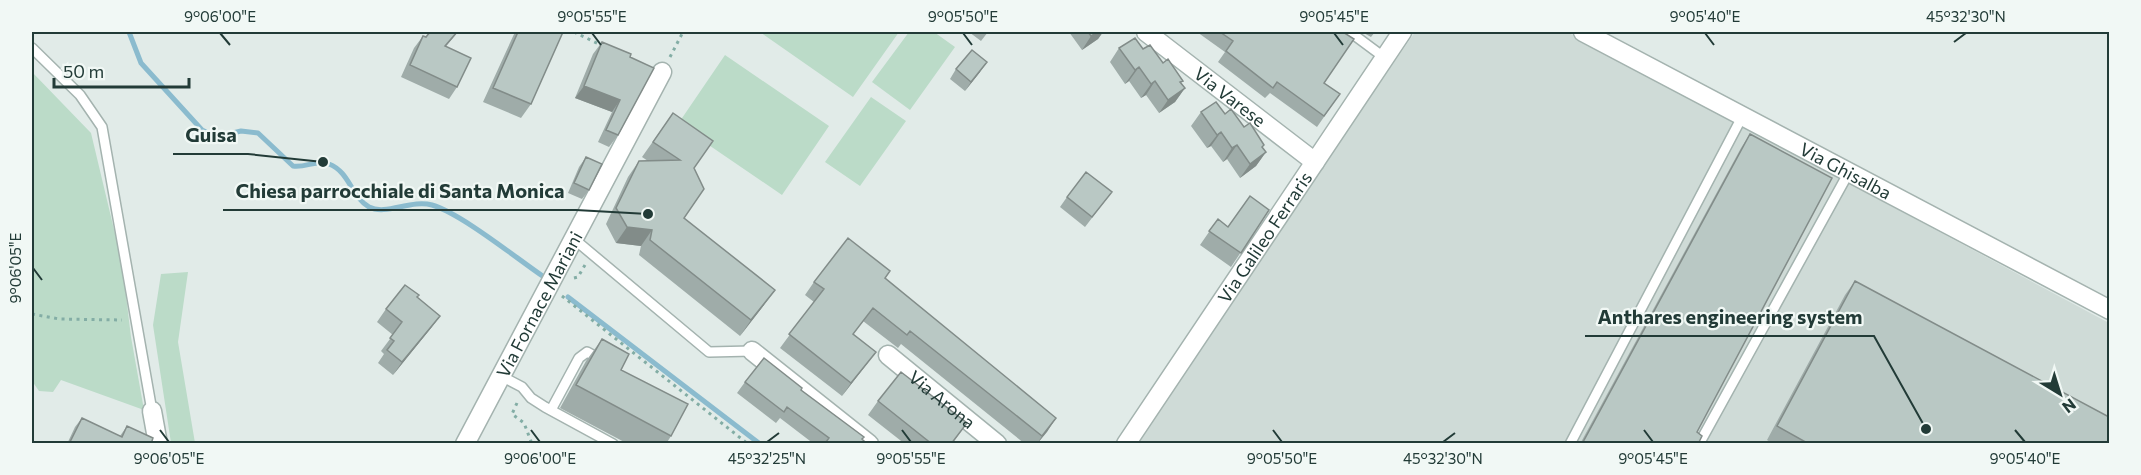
<svg xmlns="http://www.w3.org/2000/svg" width="2141" height="475" font-family="Commissioner,sans-serif">
  <style>
    .built { fill: #cfdbd7 }
    .green { fill: #bbdbc8 }
    .lines { fill: none; stroke-linecap: round; stroke-linejoin: round }
    .stream { stroke: #8bbbce; stroke-width: 5 }
    .service-casing { stroke: #a4b3af; stroke-width: 12 }
    .minor-casing { stroke: #a4b3af; stroke-width: 21 }
    .tertiary-casing { stroke: #a4b3af; stroke-width: 21 }
    .path { stroke: #83ada5; stroke-width: 3; stroke-dasharray: 3 4.5; stroke-linecap: butt }
    .service { stroke: #fff; stroke-width: 9 }
    .minor { stroke: #fff; stroke-width: 18 }
    .tertiary { stroke: #fff; stroke-width: 18 }
    .wall { fill: #9faca9 }
    .shaded-wall { fill: #828c89 }
    .building { fill: #b9c8c4; stroke: #828c89; stroke-width: 1.5 }
    .ticks { fill: none; stroke: #223b37; stroke-width: 2 }
    .labels { text-anchor: middle; dominant-baseline: central; stroke-width: 4.5; stroke-linejoin: round; paint-order: stroke }
    .street-label { font-size: 18px; fill: #223b37; stroke: #f1f8f5 }
    .leader { fill: none; stroke: #223b37; stroke-width: 2 }
    .callout-dot { fill: #223b37; stroke: #f1f8f5; stroke-width: 2 }
    .callout-label { font-size: 20px; text-anchor: middle; font-weight: bold; fill: #223b37; stroke: #f1f8f5; stroke-width: 4.5; stroke-linejoin: round; paint-order: stroke }
    .neatline { fill: none; stroke: #223b37; stroke-width: 2 }
    .ticks-label { font-size: 15px; text-anchor: middle; fill: #223b37 }
  </style>
  <rect width="100%" height="100%" fill="#e1ebe8"/>
  <path class="built" d="M1415,32h152l542,291v120l-978,1z"/>
  <path class="green" d="M760,32h139l-46,65z
    M909,32h25l21,15 -45,63 -38,-28z
    M725,55l104,71 -47,69 -104,-71z
    M32,72l59,61 31,130 9,74 13,73 -83,-30 -8,12 -14,-1 -7,-10z
    M871,97l35,24 -46,65 -35,-24z
    M188,272l-10,70 17,101h-24l-18,-118 8,-51z"/>
  <g class="lines">
    <path class="stream" d="M129,32l12,31 61,67 14,7 25,-6 17,2 35,33c13,2 24,-7 36,-2 21,8 22,33 40,43 17,9 42,-8 63,-2 30,9 84,53 112,72
      M568,297l192,147"/>
    <g class="service-casing">
      <path id="service" d="M1350,32l35,26
        M32,48l48,47 22,32 50,284
        M574,239l135,113 43,-1
        M501,376l21,11 9,11 14,9 68,37
        M551,410l28,-52 8,-6 13,7
        M1570,444l172,-327
        M1699,444l150,-272"/>
    </g>
    <g class="minor-casing">
      <g id="minor">
        <path id="s1" d="M1146,32l169,130"/>
        <path d="M752,351l117,93"/>
        <path id="s2" d="M888,355l109,89"/>
        <path d="M152,411l6,33"/>
        <path id="s3" d="M465,444l197,-372"/>
        <path id="s4" d="M1126,444l276,-412"/>
      </g>
    </g>
    <g class="tertiary-casing">
      <g id="tertiary">
        <path id="s5" d="M1583,32l527,278"/>
      </g>
    </g>
    <path class="path" d="M574,32l29,14
      M670,57l13,-25
      M574,278l4,-1 7,-12
      M562,296l186,148
      M32,314l27,5 63,1
      M517,403l-5,11 12,9 8,21"/>
    <use href="#service" class="service"/>
    <use href="#minor" class="minor"/>
    <use href="#tertiary" class="tertiary"/>
  </g>
  <path class="wall" d="M515,32h48l-32,72 -10,14 -38,-16z
    M969,32h19l-7,9z
    M1069,32h34l-5,7 -16,11z
    M1197,32h146l-19,51 16,11 -23,33 -47,-34 -5,5 -47,-36 7,-10z
    M1362,32h13l-4,5z
    M423,36l23,11 11,40 -8,12 -48,-22 13,-29z
    M602,42l28,15 -12,78 -9,12 -11,-5 14,-30 -37,-14 18,-44z
    M1119,48l24,1 40,32 -2,2 4,5 -10,14 -16,11 -13,-18 -5,3 -12,-17 -4,3 -15,-22z
    M956,69l24,3 -15,19 -15,-12z
    M1201,112l24,2 19,13 22,25 -10,14 -16,12 -13,-19 -4,3 -12,-16 -4,2 -16,-22z
    M673,113l21,55 -10,50 80,87 -24,31 -101,-81 2,-9 -25,-3 -10,-19 22,-47 11,-16h9l-6,-4z
    M1750,134l-53,298 1,12h-118l161,-296z
    M586,157l3,33 -7,9 -14,-6 11,-26z
    M1112,192l-27,35 -25,-20 7,-10z
    M1269,210l-38,57 -31,-22 18,-26 10,8z
    M885,279l171,139 -19,26h-12l-124,-100 -3,4 -35,-27 -10,13 23,18 -34,44 -62,-48 34,-46 -9,-7 9,-13z
    M1855,281l254,163h-336l-6,-4 78,-145z
    M417,297l23,19 -9,12 -38,47 -15,-12 6,-9 -3,-3 12,-16 -16,-13 9,-13z
    M602,339l19,31 50,66 -5,8h-38l-68,-36 26,-47z
    M745,382l56,8 66,54h-53l-34,-26 -4,5 -39,-30z
    M878,401l89,22 -15,21h-47l-37,-29z
    M82,418l38,18 7,-10 24,18h-84l8,-17z"/>
  <path class="shaded-wall" d="M457,32h1l-22,26 9,-12z
    M1098,32h5l-5,7 -16,11 9,-14z
    M987,62l-7,10 -15,19 6,-9z
    M1139,67l-10,14 -4,3 10,-14z
    M1155,81l-9,14 -5,3 10,-14z
    M584,86l36,14 -8,12 -37,-14z
    M1185,88l-10,14 -16,11 9,-13z
    M1221,132l-10,14 -4,2 10,-13z
    M1237,145l-10,14 -4,3 9,-14z
    M1266,152l-10,14 -16,12 10,-14z
    M627,227l25,3 -11,16 -25,-3z
    M775,290l-11,15 -24,31 11,-16z
    M440,316l-9,12 -38,47 9,-13z
    M876,352l-10,13 -24,31 9,-13z
    M1056,418l-9,14 -10,12 5,-8z"/>
  <path class="building" d="M430,32h27l-12,14 26,12 -14,29 -47,-22 13,-29 3,1z
    M518,32h45l-32,72 -38,-16z
    M1088,32h10l-7,4z
    M1220,32h123l11,7 -30,44 16,11 -16,22 -47,-34 -4,6 -47,-37 7,-10z
    M1135,38l8,11 7,-4 13,18 5,-4 15,22 -3,1 5,6 -17,12 -13,-19 -4,3 -12,-17 -4,3 -16,-22z
    M602,42l29,12 -1,3 24,11 -36,67 -12,-5 14,-30 -36,-14z
    M972,50l15,12 -16,20 -15,-13z
    M1216,102l9,12 6,-5 13,18 6,-4 14,22 -2,2 4,5 -16,12 -13,-19 -5,3 -11,-16 -4,3 -16,-23z
    M673,113l40,28 -19,27 10,21 -20,29 91,72 -24,30 -101,-80 2,-10 -25,-3 -11,-19 23,-47 41,-1 -27,-18z
    M1750,134l82,44 -135,254 5,4 -4,8h-116z
    M586,157l16,7 -13,26 -15,-7z
    M1086,172l26,20 -20,25 -25,-20z
    M1250,196l19,14 -28,43 -32,-22 9,-12 10,8z
    M848,238l42,33 -5,7 171,140 -14,18 -132,-105 -3,4 -34,-27 -20,26 23,18 -25,31 -62,-49 35,-45 -10,-7z
    M1855,281l254,136v27h-300l-32,-18z
    M405,285l14,10 -2,2 23,19 -38,46 -15,-12 7,-9 -4,-3 12,-16 -16,-13z
    M602,339l27,15 -8,16 67,34 -17,32 -95,-51z
    M764,358l38,30 -1,2 63,47 -2,2 5,5h-39l-2,-2 3,-4 -42,-31 -3,5 -39,-30z
    M901,372l66,51 -16,21h-19l-54,-43z
    M82,418l40,19 5,-11 26,12 -2,6h-82z"/>
  <path class="ticks" d="M220,33l10,12M592,33l9,12M963,33l9,12M1334,33l9,12M1705,33l9,12M1954,42l12,-9M33,268l9,12M160,430l9,12M531,430l9,12M902,430l9,12M1273,430l9,12M1644,430l9,12M2015,430l10,12M767,442l12,-9M1443,442l12,-9"/>
  <g class="labels">
    <g class="street-label">
      <text stroke="none"><textPath href="#s1" startOffset="106">Via Varese</textPath></text>
      <text stroke="none"><textPath href="#s5" startOffset="297">Via Ghisalba</textPath></text>
      <text stroke="none"><textPath href="#s4" startOffset="249">Via Galileo Ferraris</textPath></text>
      <text stroke="none"><textPath href="#s3" startOffset="158">Via Fornace Mariani</textPath></text>
      <text stroke="none"><textPath href="#s2" startOffset="70">Via Arona</textPath></text>
    </g>
  </g>
  <path class="leader" d="M323 162L248 154H173M648 214L576 210H223M1926 429L1874 336H1585"/>
  <g class="callout-dot">
    <circle cx="323" cy="162" r="6"/>
    <circle cx="648" cy="214" r="6"/>
    <circle cx="1926" cy="429" r="6"/>
  </g>
  <g class="callout-label">
    <text x="211" y="142">Guisa</text>
    <text x="400" y="198">Chiesa parrocchiale di Santa Monica</text>
    <text x="1730" y="324">Anthares engineering system</text>
  </g>
  <rect width="2141" height="475" fill="none" stroke="#f1f8f5" stroke-width="66"/>
  <g transform="translate(2060 394) rotate(142)" stroke="#f1f8f5" stroke-width="4.5" paint-order="stroke">
  <path d="M0-4.5L10 22L0 15L-10 22Z" fill="#223b37"/>
  <text y="-9" font-size="16" font-weight="bold" text-anchor="middle" fill="#223b37">N</text>
  </g>
  <path d="M54 78v9h135v-9" fill="none" stroke="#223b37" stroke-width="3"/>
  <text x="63" y="78" font-size="18" fill="#223b37" stroke="#f1f8f5" stroke-width="4.5" paint-order="stroke">50 m</text>
  <rect x="33" y="33" width="2075" height="409" class="neatline"/>
  <g class="ticks-label">
    <text x="220" y="22">9°06'00"E</text>
    <text x="592" y="22">9°05'55"E</text>
    <text x="963" y="22">9°05'50"E</text>
    <text x="1334" y="22">9°05'45"E</text>
    <text x="1705" y="22">9°05'40"E</text>
    <text x="1966" y="22">45°32'30"N</text>
    <text transform="translate(16 268) rotate(-90)" y="5">9°06'05"E</text>
    <text x="169" y="464">9°06'05"E</text>
    <text x="540" y="464">9°06'00"E</text>
    <text x="767" y="464">45°32'25"N</text>
    <text x="911" y="464">9°05'55"E</text>
    <text x="1282" y="464">9°05'50"E</text>
    <text x="1443" y="464">45°32'30"N</text>
    <text x="1653" y="464">9°05'45"E</text>
    <text x="2025" y="464">9°05'40"E</text>
  </g>
</svg>
